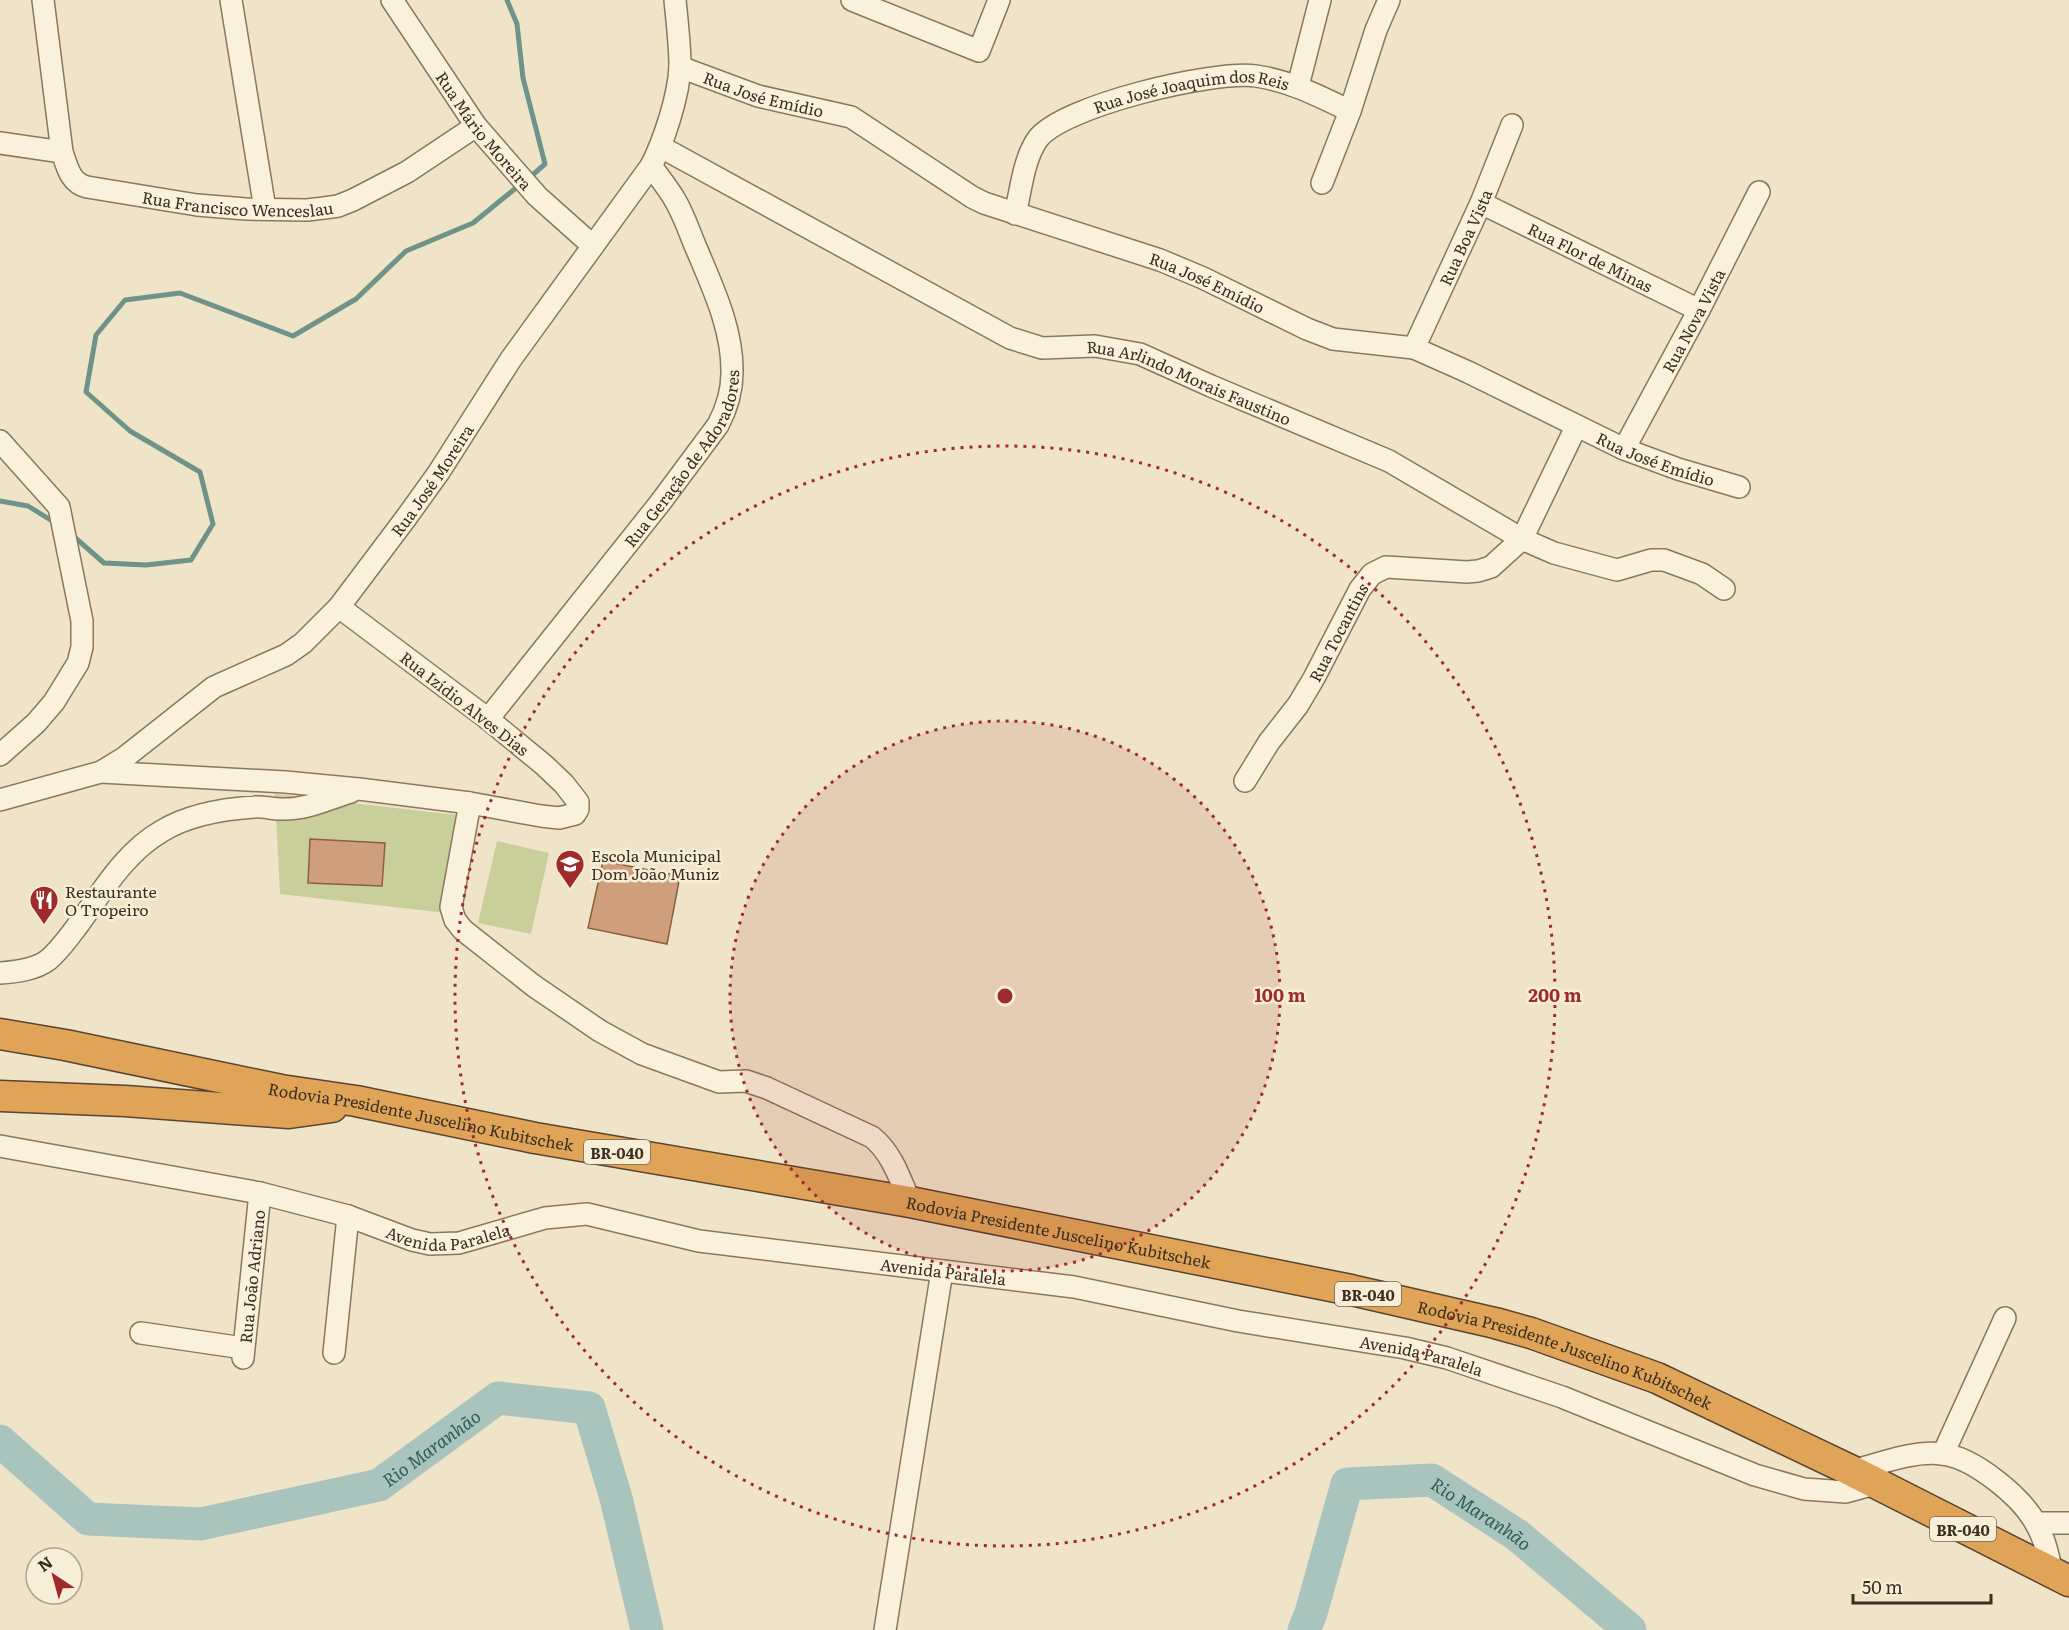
<svg xmlns="http://www.w3.org/2000/svg" width="2069" height="1630" font-family="Literata,serif">
  <style>
    .green { fill: #c9cf9b }
    .lines { fill: none; stroke-linecap: round; stroke-linejoin: round }
    .stream { stroke: #6f938a; stroke-width: 5 }
    .river { stroke: #a9c4bc; stroke-width: 33 }
    .building { fill: #cf9f7d; stroke: #8d5f41; stroke-width: 1.5 }
    .minor-casing { stroke: #8d765c; stroke-width: 24 }
    .highway-casing { stroke: #5b4430; stroke-width: 33 }
    .minor { stroke: #faf1dc; stroke-width: 21 }
    .highway { stroke: #e0a458; stroke-width: 30 }
    .ring { fill: none; stroke: #9e2a2b; stroke-width: 3; stroke-dasharray: 3 6 }
    .labels { text-anchor: middle; dominant-baseline: central; stroke-width: 5; stroke-linejoin: round; paint-order: stroke }
    .shield { fill: #f7eed8; stroke: #756857; stroke-width: 1.5 }
    .shield-label { font-size: 15px; font-weight: bold; fill: #3d2e20 }
    .street-label { font-size: 16px; fill: #3d2e20; stroke: #f7eed8 }
    .poi-label { font-size: 16px; fill: #3d2e20; stroke: #f7eed8; text-anchor: start }
    .water-label { font-size: 18px; font-style: italic; fill: #2f5d5a; stroke: #f7eed8 }
    .centre { fill: #9e2a2b; stroke: #f7eed8; stroke-width: 3 }
    .ring-label { font-size: 18px; text-anchor: middle; font-weight: bold; fill: #9e2a2b; stroke: #f7eed8; stroke-width: 5; stroke-linejoin: round; paint-order: stroke }
  </style>
  <rect width="100%" height="100%" fill="#f0e4c8"/>
  <path class="green" d="M275,794l190,22 -19,97 -166,-19z
    M497,841l52,12 -18,81 -53,-11z"/>
  <g class="lines">
    <path class="stream" d="M507,0l10,24 6,54 22,86 -16,14
      M0,501l28,5 29,18
      M72,535l32,28 42,2 45,-5 22,-36 -13,-52 -70,-41 -44,-39 10,-57 29,-35 55,-7 113,43 63,-37 50,-48 67,-28 49,-40"/>
    <g class="river">
      <path id="s1" d="M0,1441l88,78 113,5 178,-39 119,-87 91,10 27,90 31,132"/>
      <path id="s2" d="M1304,1630l7,-17 36,-129 85,-4 85,55 113,95"/>
    </g>
  </g>
  <path class="building" d="M310,839l75,4 -3,43 -74,-3z
    M603,861l77,15 -13,68 -79,-16z"/>
  <g class="lines">
    <g class="minor-casing">
      <g id="minor">
        <path d="M43,0l19,152"/>
        <path d="M231,0l34,209"/>
        <path id="s3" d="M392,0l84,126 61,70 56,50"/>
        <path d="M852,0l127,51 20,-51"/>
        <path id="s4" d="M680,67l78,29 93,21 121,80 12,6 176,57 43,18 104,51 26,10 81,9 54,24 156,77 54,20 61,18"/>
        <path d="M1298,86l22,-86"/>
        <path d="M1350,111l26,-81 13,-30"/>
        <path id="s5" d="M0,143l62,9c5,14 8,31 25,35l110,18 49,4 61,1 17,-2 14,-2 15,-6 54,-28 69,-46"/>
        <path id="s6" d="M661,147l349,191 32,10 53,-2 45,8 71,32 178,75 133,78 32,14 63,17 34,-10h13l38,14 22,15"/>
        <path id="s7" d="M1481,203l218,107"/>
        <path id="s8" d="M1015,214c6,-23 8,-53 22,-74 23,-34 178,-70 219,-64 34,5 63,20 94,35l-28,72"/>
        <path id="s9" d="M1414,348l67,-145 31,-78"/>
        <path d="M0,441l59,66 23,114v26l-4,16 -24,39 -18,21 -36,32"/>
        <path id="s10" d="M1624,449l75,-139 60,-118"/>
        <path id="s11" d="M488,719l172,-216 58,-78c9,-17 14,-33 14,-52 1,-43 -19,-85 -35,-123 -7,-16 -13,-35 -22,-50 -7,-12 -16,-23 -24,-34"/>
        <path d="M101,772l184,10 74,7 111,14 71,13 18,2 16,-4 3,-5v-7l-14,-18 -20,-19 -56,-46 -149,-112"/>
        <path id="s12" d="M1245,781l24,-39 29,-37 16,-27 46,-89 12,-15 14,-7 81,5 11,-1 13,-4 31,-28 54,-112"/>
        <path id="s13" d="M0,800l101,-28 23,-14 90,-71 72,-32 17,-12 36,-36 67,-89 33,-46 72,-113 140,-193c13,-25 28,-71 29,-100 0,-21 -3,-45 -5,-66"/>
        <path d="M470,803l-19,104 4,13 8,10 71,56 66,45 42,23 77,28 27,-1 21,7 105,49c20,16 28,42 38,65"/>
        <path d="M0,973c15,-1 35,-3 48,-13 11,-9 21,-23 30,-35 24,-33 47,-73 84,-94 26,-16 61,-22 92,-24 10,-1 21,3 31,2 23,0 45,-11 66,-17"/>
        <path id="s14" d="M0,1146l260,47 88,23 64,24 18,4 29,-1 86,-25 42,-4 112,27 375,46 164,34 167,27 42,10 115,39 193,78 49,14 42,3 29,-8"/>
        <path d="M141,1333l102,15"/>
        <path d="M334,1353l14,-137"/>
        <path id="s15" d="M243,1358l17,-165"/>
        <path d="M1943,1454l62,-136"/>
        <path d="M1852,1471c27,-7 62,-21 90,-17 31,3 80,43 94,70 9,14 12,32 16,48"/>
        <path d="M2036,1523h33"/>
        <path d="M885,1630l57,-359"/>
      </g>
    </g>
    <g class="highway-casing">
      <g id="highway">
        <path id="s16" d="M0,1034l65,11 216,45 75,11 179,37 375,64 441,88 144,33 36,10 126,45 195,93 217,110"/>
        <path d="M0,1096l125,5 164,12 43,-6"/>
      </g>
    </g>
    <use href="#minor" class="minor"/>
    <use href="#highway" class="highway"/>
  </g>
  <circle cx="1005" cy="996" r="275" fill="#9e2a2b" fill-opacity=".12"/>
  <g class="ring">
    <circle cx="1005" cy="996" r="275"/>
    <circle cx="1005" cy="996" r="550"/>
  </g>
  <defs>
    <g id="school-pin" transform="scale(1.5)"><path d="M0 17L-7.5 6A9.5 9.5 0 1 1 7.5 6Z" fill="#9e2a2b" stroke="#f7eed8"/><path d="M0-5L7-2L0 1L-7-2ZM-4 1L0 2.5L4 1V4Q0 6-4 4Z" fill="#fff"/></g>
    <g id="restaurant-pin" transform="scale(1.5)"><path d="M0 17L-7.5 6A9.5 9.5 0 1 1 7.5 6Z" fill="#9e2a2b" stroke="#f7eed8"/><path d="M-5-6h1v4h1v-4h1v4h1v-4h1v5L-1.5 .5V6h-2V.5L-5-1ZM5-6V6H3V1.5H1.5Q1.5-4 5-6Z" fill="#fff"/></g>
  </defs>
  <g fill-rule="evenodd">
    <use href="#school-pin" x="570" y="864"/>
    <use href="#restaurant-pin" x="44" y="900"/>
  </g>
  <g class="labels">
    <g class="shield">
      <rect x="584" y="1140" width="66" height="24" rx="4.5"/>
      <rect x="1335" y="1282" width="66" height="24" rx="4.5"/>
      <rect x="1930" y="1517" width="66" height="24" rx="4.5"/>
    </g>
    <g class="shield-label">
      <text x="617" y="1152">BR-040</text>
      <text x="1368" y="1294">BR-040</text>
      <text x="1963" y="1529">BR-040</text>
    </g>
    <g class="street-label">
      <text stroke="none"><textPath href="#s4" startOffset="88">Rua José Emídio</textPath></text>
      <text stroke="none"><textPath href="#s8" startOffset="244">Rua José Joaquim dos Reis</textPath></text>
      <text stroke="none"><textPath href="#s3" startOffset="160">Rua Mário Moreira</textPath></text>
      <text stroke="none"><textPath href="#s5" startOffset="260">Rua Francisco Wenceslau</textPath></text>
      <text stroke="none"><textPath href="#s9" startOffset="122">Rua Boa Vista</textPath></text>
      <text stroke="none"><textPath href="#s7" startOffset="122">Rua Flor de Minas</textPath></text>
      <text stroke="none"><textPath href="#s4" startOffset="574">Rua José Emídio</textPath></text>
      <text stroke="none"><textPath href="#s10" startOffset="146">Rua Nova Vista</textPath></text>
      <text stroke="none"><textPath href="#s6" startOffset="585">Rua Arlindo Morais Faustino</textPath></text>
      <text stroke="none"><textPath href="#s11" startOffset="327">Rua Geração de Adoradores</textPath></text>
      <text stroke="none"><textPath href="#s4" startOffset="1060">Rua José Emídio</textPath></text>
      <text stroke="none"><textPath href="#s13" startOffset="554">Rua José Moreira</textPath></text>
      <text stroke="none"><textPath href="#s12" startOffset="176">Rua Tocantins</textPath></text>
      <text transform="translate(465 703) rotate(38)">Rua Izídio Alves Dias</text>
      <text stroke="none"><textPath href="#s16" startOffset="429">Rodovia Presidente Juscelino Kubitschek</textPath></text>
      <text stroke="none"><textPath href="#s14" startOffset="460">Avenida Paralela</textPath></text>
      <text stroke="none"><textPath href="#s16" startOffset="1077">Rodovia Presidente Juscelino Kubitschek</textPath></text>
      <text stroke="none"><textPath href="#s14" startOffset="964">Avenida Paralela</textPath></text>
      <text stroke="none"><textPath href="#s15" startOffset="82">Rua João Adriano</textPath></text>
      <text stroke="none"><textPath href="#s16" startOffset="1599">Rodovia Presidente Juscelino Kubitschek</textPath></text>
      <text stroke="none"><textPath href="#s14" startOffset="1450">Avenida Paralela</textPath></text>
    </g>
    <g class="poi-label">
      <text x="591" y="855">Escola Municipal<tspan x="591" dy="18">Dom João Muniz</tspan></text>
      <text x="65" y="891">Restaurante<tspan x="65" dy="18">O Tropeiro</tspan></text>
    </g>
    <g class="water-label">
      <text stroke="none"><textPath href="#s1" startOffset="477">Rio Maranhão</textPath></text>
      <text stroke="none"><textPath href="#s2" startOffset="297">Rio Maranhão</textPath></text>
    </g>
  </g>
  <circle cx="1005" cy="996" r="9" class="centre"/>
  <g class="ring-label">
    <text x="1280" y="1002">100 m</text>
    <text x="1555" y="1002">200 m</text>
  </g>
  <g transform="translate(54 1576) rotate(324)"><circle r="28" fill="#f7eed8" stroke="#ada18e" stroke-width="1.5"/>
  <path d="M0-4.5L10 22L0 15L-10 22Z" fill="#9e2a2b"/>
  <text y="-9" font-size="16" font-weight="bold" text-anchor="middle" fill="#3d2e20">N</text>
  </g>
  <path d="M1853 1594v9h138v-9" fill="none" stroke="#3d2e20" stroke-width="3"/>
  <text x="1862" y="1594" font-size="18" fill="#3d2e20" stroke="#f7eed8" stroke-width="4.5" paint-order="stroke">50 m</text>
</svg>
